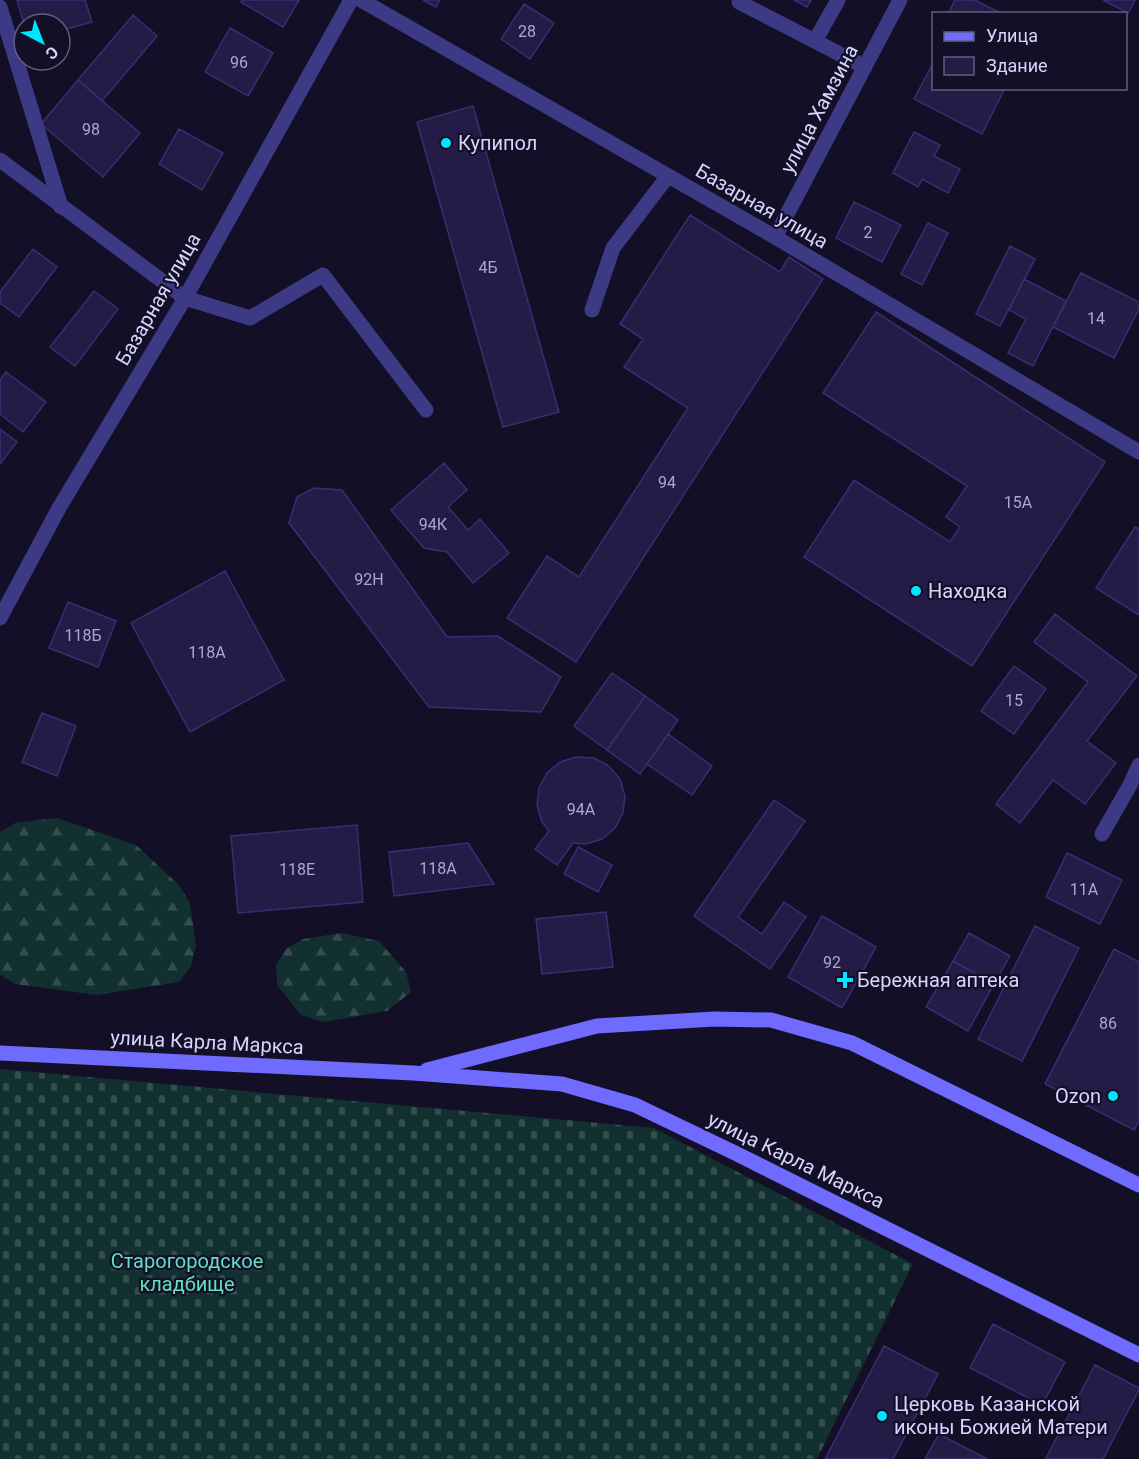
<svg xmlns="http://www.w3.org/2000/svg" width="1139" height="1459" font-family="Roboto,sans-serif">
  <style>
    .forest { fill: url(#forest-firs) }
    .cemetery { fill: url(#cemetery-stones) }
    .building { fill: #241b47; stroke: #3b2d73; stroke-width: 1.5 }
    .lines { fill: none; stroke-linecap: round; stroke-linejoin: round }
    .service { stroke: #3d3a85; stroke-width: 15 }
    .minor { stroke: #3d3a85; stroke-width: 15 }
    .secondary { stroke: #6f6bff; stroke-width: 15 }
    .poi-dot { fill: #00e5ff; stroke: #130f26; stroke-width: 2 }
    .labels { text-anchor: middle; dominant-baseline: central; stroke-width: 4.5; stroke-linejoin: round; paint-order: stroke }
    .number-label { font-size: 16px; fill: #aca6d1 }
    .street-label { font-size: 20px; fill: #d9d4ff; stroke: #130f26 }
    .poi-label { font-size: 20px; fill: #d9d4ff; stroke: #130f26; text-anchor: start }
    .park-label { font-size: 20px; fill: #5fe0c0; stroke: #130f26 }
  </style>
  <defs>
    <pattern id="forest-firs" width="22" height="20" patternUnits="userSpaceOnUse" patternTransform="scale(1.5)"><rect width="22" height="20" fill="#12302f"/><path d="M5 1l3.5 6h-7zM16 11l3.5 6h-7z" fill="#344d4e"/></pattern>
    <pattern id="cemetery-stones" width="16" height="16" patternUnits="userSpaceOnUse" patternTransform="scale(1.5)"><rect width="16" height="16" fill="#12302f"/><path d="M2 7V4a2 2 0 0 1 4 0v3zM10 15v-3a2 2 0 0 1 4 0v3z" fill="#344d4e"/></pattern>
  </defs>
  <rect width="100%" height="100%" fill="#130f26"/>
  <path class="forest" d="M57,818l79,27 44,41 10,18 6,41 -5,21 -12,16 -83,13 -81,-11 -15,-9v-143l15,-9z
    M341,933l38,8 27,31 5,20 -24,19 -64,11 -22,-7 -24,-30 -1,-20 10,-16 17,-10z"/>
  <path class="cemetery" d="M0,1069l654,59 259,136 -96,195h-817z"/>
  <path class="building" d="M17,0h68l7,22 -32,9v-7h-36z
    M242,0h57l-16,27 -42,-25z
    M423,0h17l-4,7z
    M794,0h17l-4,7z
    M955,0h20l27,14h-54z
    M1103,0h32l-7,13z
    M524,4l30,19 -24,36 -29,-20z
    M133,15l24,21 -55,65 -24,-21z
    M230,28l43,25 -25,43 -43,-24z
    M934,61v27h71l-23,46 -68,-35z
    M78,80l62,53 -37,44 -62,-53z
    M473,106l86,306 -56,15 -86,-305z
    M179,129l44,24 -21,37 -43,-26z
    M914,132l26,13 -6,11 26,13 -12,24 -26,-14 -4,8 -25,-14z
    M854,202l47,23 -19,37 -46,-24z
    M690,215l90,57 9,-15 34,22 -247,383 -69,-44 40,-62 32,21 109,-169 -64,-41 19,-28 -23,-15z
    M928,223l20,10 -26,52 -21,-11z
    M1010,246l25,13 -35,67 -24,-12z
    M33,249l24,18 -38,50 -19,-14v-11z
    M1081,273l58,29v7l-25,49 -61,-31z
    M1024,279l42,22 -33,65 -25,-13 18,-34 -17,-9z
    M94,291l24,18 -43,57 -25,-19z
    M876,312l229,150 -133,204 -168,-109 50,-77 96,62 10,-15 -14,-10 21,-31 -144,-93z
    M6,372l40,30 -23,30 -23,-18v-34z
    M0,429l17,13 -17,22z
    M444,463l23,27 -19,17 20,23 12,-11 29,34 -36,30 -26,-31 -23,-4 -33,-38z
    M314,488l28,2 105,147 51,-1 63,41 -20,35 -112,-5 -140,-184 8,-26z
    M1135,527l4,2v86l-43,-27z
    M225,571l59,109 -94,52 -59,-109z
    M68,602l48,19 -18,46 -49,-19z
    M1055,614l82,62 -50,65 29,22 -31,41 -32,-24 -33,43 -24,-19 92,-122 -54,-40z
    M1014,666l32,23 -32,45 -33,-23z
    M612,673l33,23 -38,54 -33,-24z
    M645,696l33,24 -38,54 -33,-24z
    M42,713l34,13 -19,50 -35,-14z
    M668,734l44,32 -20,29 -45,-31z
    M576,757l18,1 15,8 11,13 5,17 -2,17 -8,15 -13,11 -16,5 -13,-1 -16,22 -22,-16 14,-18 -7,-9 -5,-17 2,-17 8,-15 13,-11z
    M774,800l31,21 -67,96 24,17 22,-32 22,15 -36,52 -76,-53z
    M357,825l6,77 -125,11 -7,-77z
    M468,843l26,41 -100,12 -5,-44z
    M578,847l34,18 -14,27 -34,-18z
    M1067,853l55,27 -22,44 -54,-27z
    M606,912l7,55 -71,7 -6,-55z
    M822,916l54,31 -34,61 -54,-31z
    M1035,926l44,22 -57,113 -44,-22z
    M969,933l41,23 -16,28 -41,-23z
    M1114,949l25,13v159l-5,9 -89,-46z
    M953,961l41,23 -26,47 -42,-24z
    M993,1324l72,38 -23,43 -72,-37z
    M884,1346l54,28 -45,85h-68z
    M1095,1365l44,23v2l-36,69h-54l-3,-1z
    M939,1434l48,25h-62z"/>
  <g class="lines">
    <path class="service" d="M739,2l126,65
      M0,7l61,200
      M815,41l23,-41
      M185,298l65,20 73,-43 103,135
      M592,310l21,-62 55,-72
      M1102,834l28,-49 9,-20"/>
    <path class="minor" d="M361,0l414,237 364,215
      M0,160l185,138
      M775,237l125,-237
      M0,618l59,-110 126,-210 166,-298"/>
    <path class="secondary" d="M0,1053l413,20 149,11 73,21 100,48 404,202
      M427,1070l170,-44 117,-7 57,1 81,23 287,142"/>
  </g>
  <g class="poi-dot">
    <circle cx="446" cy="143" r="6"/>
    <circle cx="916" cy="591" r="6"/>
    <path d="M842 971h6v6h6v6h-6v6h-6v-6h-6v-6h6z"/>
    <circle cx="1113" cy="1096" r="6"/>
    <circle cx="882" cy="1416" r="6"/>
  </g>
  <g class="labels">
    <g class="number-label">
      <text x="527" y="31">28</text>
      <text x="239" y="62">96</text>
      <text x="91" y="129">98</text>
      <text x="868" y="232">2</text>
      <text x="488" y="267">4Б</text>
      <text x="1096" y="318">14</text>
      <text x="667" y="482">94</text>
      <text x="1018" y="502">15А</text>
      <text x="433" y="524">94К</text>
      <text x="369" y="579">92Н</text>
      <text x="83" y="635">118Б</text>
      <text x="207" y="652">118А</text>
      <text x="1014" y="700">15</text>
      <text x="581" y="809">94А</text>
      <text x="438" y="868">118А</text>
      <text x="297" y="869">118Е</text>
      <text x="1084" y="889">11А</text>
      <text x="832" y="962">92</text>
      <text x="1108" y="1023">86</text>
    </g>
    <g class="street-label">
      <text transform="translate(819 109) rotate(-62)">улица Хамзина</text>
      <text transform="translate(762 206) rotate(30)">Базарная улица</text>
      <text transform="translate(158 299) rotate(-60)">Базарная улица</text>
      <text transform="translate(207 1042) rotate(3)">улица Карла Маркса</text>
      <text transform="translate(796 1160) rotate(26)">улица Карла Маркса</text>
    </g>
    <g class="poi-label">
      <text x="458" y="143">Купипол</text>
      <text x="928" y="591">Находка</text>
      <text x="857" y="980">Бережная аптека</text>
      <text x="1101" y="1096" text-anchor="end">Ozon</text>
      <text x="894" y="1404">Церковь Казанской<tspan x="894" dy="23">иконы Божией Матери</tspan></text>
    </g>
    <g class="park-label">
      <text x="187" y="1261">Старогородское<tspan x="187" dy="23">кладбище</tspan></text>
    </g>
  </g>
  <rect x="932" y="12" width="195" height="78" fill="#130f26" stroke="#625e7d" stroke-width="1.5"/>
  <rect x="944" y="32" width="30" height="9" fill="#6f6bff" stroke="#625e7d" stroke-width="1.5"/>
  <text x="986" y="42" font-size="18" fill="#d9d4ff">Улица</text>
  <rect x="944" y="57" width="30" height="18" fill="#241b47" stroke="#625e7d" stroke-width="1.5"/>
  <text x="986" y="72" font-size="18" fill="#d9d4ff">Здание</text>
  <g transform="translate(42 42) rotate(138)"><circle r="28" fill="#130f26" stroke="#625e7d" stroke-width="1.5"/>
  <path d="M0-4.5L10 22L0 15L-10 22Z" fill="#00e5ff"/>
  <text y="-9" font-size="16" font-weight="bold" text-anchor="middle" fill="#d9d4ff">С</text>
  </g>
</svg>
